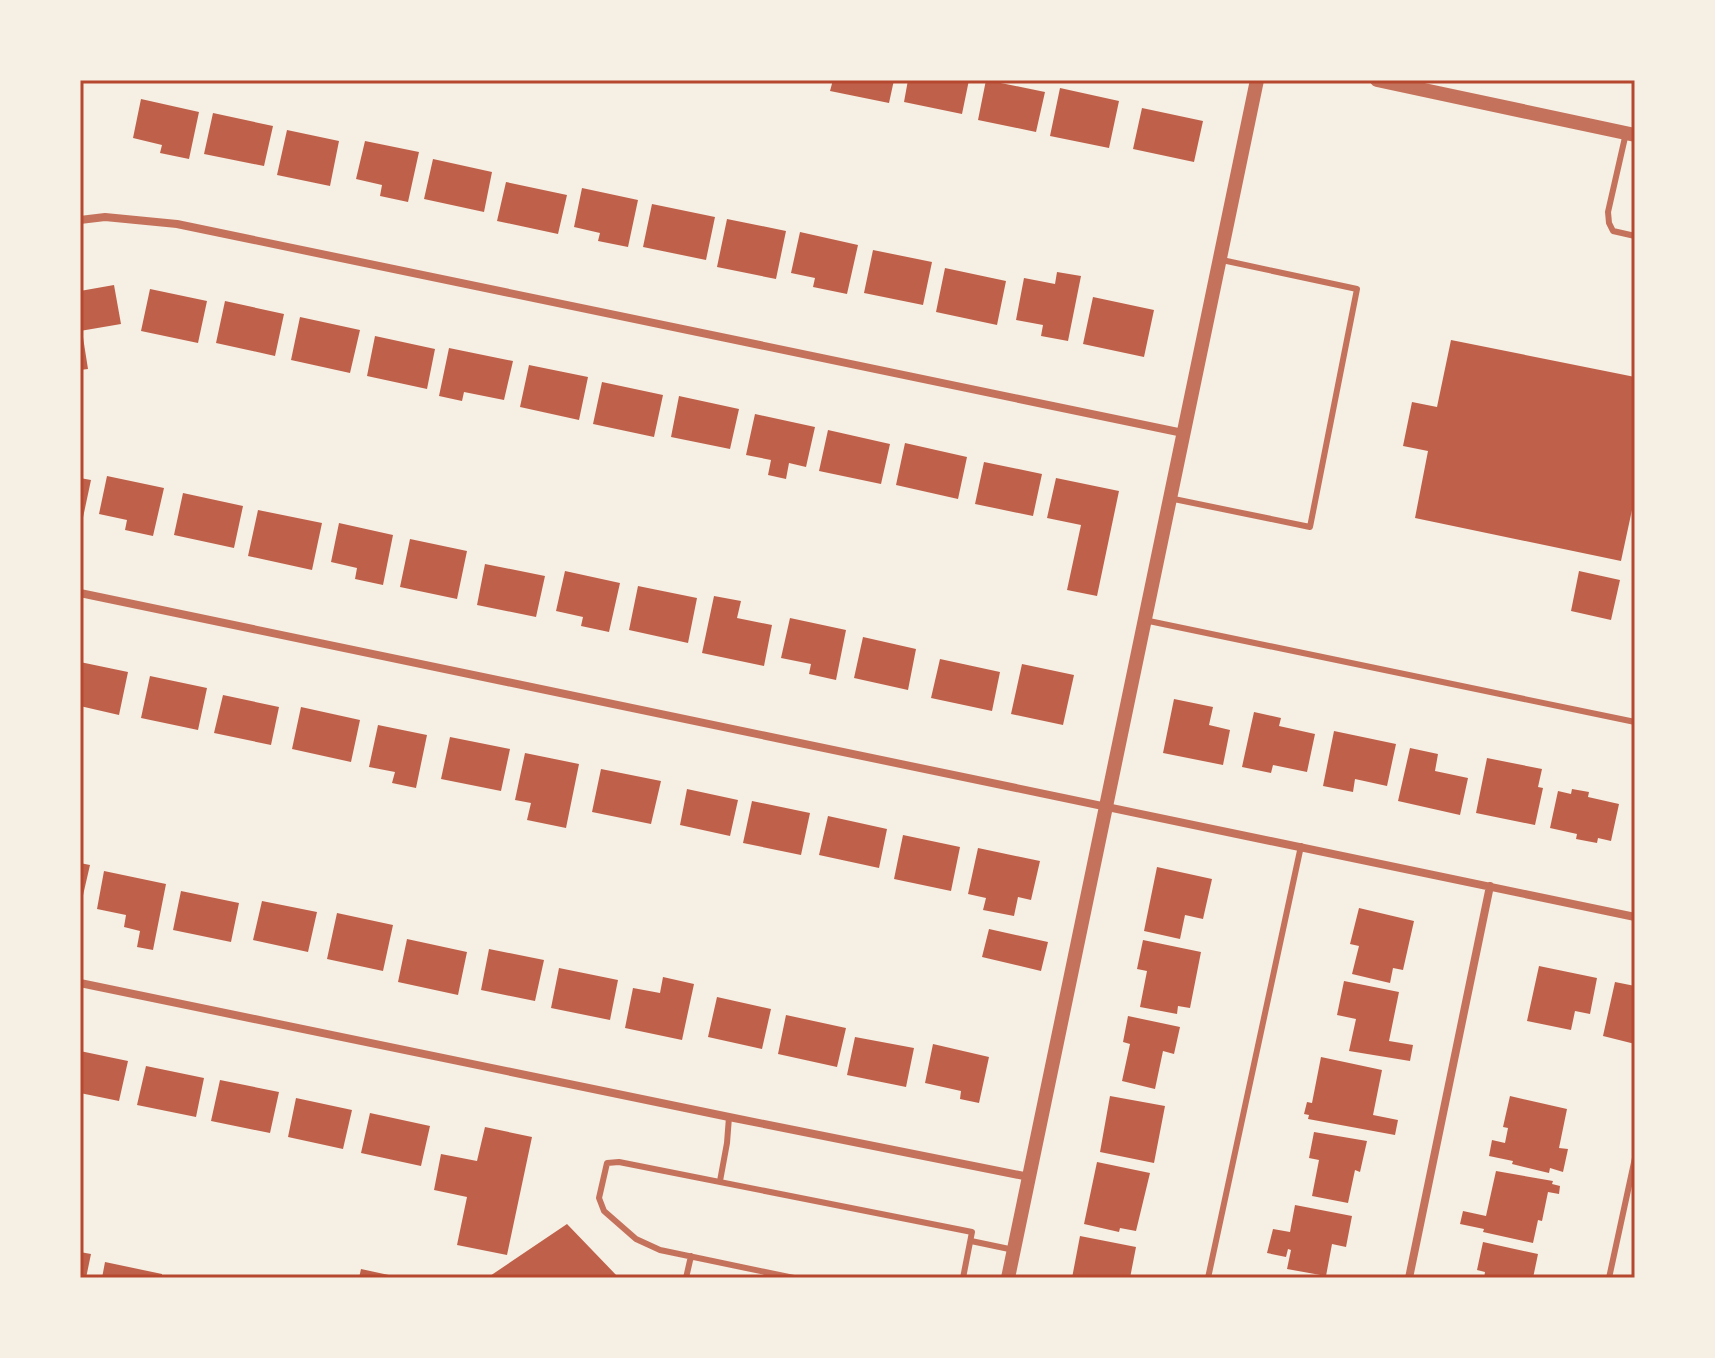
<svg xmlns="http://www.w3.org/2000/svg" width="1715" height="1358" font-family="'Titillium Web',sans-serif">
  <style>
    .building { fill: #bf614a }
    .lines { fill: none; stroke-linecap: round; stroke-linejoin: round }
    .service { stroke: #c5725c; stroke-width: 6 }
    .minor { stroke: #c5725c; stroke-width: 8 }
    .tertiary { stroke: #c5725c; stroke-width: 14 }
    .neatline { fill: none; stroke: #b5482f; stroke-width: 3 }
  </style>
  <rect width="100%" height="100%" fill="#f6efe4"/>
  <path class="building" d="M833,80h61l-5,23 -59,-12z
    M908,80h61l-7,34 -58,-12z
    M986,80l59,12 -9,40 -58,-12z
    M1060,88l59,13 -10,47 -59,-12z
    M141,99l58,13 -10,47 -29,-6 2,-8 -29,-7z
    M1142,108l61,13 -9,41 -61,-13z
    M213,113l60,13 -9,40 -60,-12z
    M287,130l52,11 -9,45 -53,-11z
    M365,141l54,11 -11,50 -28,-6 2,-11 -26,-6z
    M433,159l59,13 -8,40 -60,-13z
    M506,182l61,13 -9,39 -61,-13z
    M582,188l56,12 -10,47 -30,-6 2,-8 -26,-6z
    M652,204l63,13 -9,43 -63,-13z
    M727,219l59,12 -10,48 -59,-12z
    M800,232l58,13 -11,49 -34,-7 2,-9 -24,-5z
    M873,250l59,12 -9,43 -59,-12z
    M945,268l61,13 -9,44 -61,-13z
    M1057,272l24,4 -13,65 -27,-5 2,-11 -27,-5 8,-42 31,6z
    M114,285l7,39 -41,7v-40z
    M150,289l57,12 -9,42 -57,-12z
    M1093,297l61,13 -10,47 -61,-13z
    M225,301l59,13 -9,42 -59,-13z
    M300,317l60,13 -10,43 -59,-13z
    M82,331l6,38 -8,1v-38z
    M375,336l60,13 -8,40 -60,-13z
    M1451,340l184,37v119l-14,65 -206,-43 13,-67 -25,-5 9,-44 25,5z
    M449,348l64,13 -9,39 -40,-8 -2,9 -23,-5z
    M529,365l59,12 -9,43 -59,-13z
    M602,382l61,13 -9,42 -61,-13z
    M679,396l60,13 -9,40 -59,-12z
    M755,414l60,13 -9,40 -17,-4 -3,16 -18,-4 3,-15 -25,-5z
    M828,430l62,14 -9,40 -62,-13z
    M905,443l62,14 -9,42 -62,-14z
    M984,462l58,12 -9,42 -58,-12z
    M107,476l57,12 -11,48 -28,-6 2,-10 -28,-6z
    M80,478l11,2 -10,47h-1z
    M1056,478l63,13 -22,105 -30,-6 14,-65 -34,-7z
    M183,493l60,13 -9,42 -60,-13z
    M258,510l64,13 -10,47 -64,-14z
    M339,523l54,12 -10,50 -28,-6 2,-11 -26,-6z
    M410,539l57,12 -10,48 -57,-12z
    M485,564l60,12 -9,41 -59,-12z
    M565,571l55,12 -11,49 -28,-6 2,-9 -27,-6z
    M1579,571l41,9 -9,40 -40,-9z
    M638,586l59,12 -9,45 -59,-13z
    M714,596l27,5 -4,17 35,7 -8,41 -62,-13z
    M790,618l56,12 -10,50 -27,-6 2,-10 -30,-6z
    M863,637l53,12 -8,41 -54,-12z
    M940,659l60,13 -8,39 -61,-13z
    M80,662l48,10 -9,43 -39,-9z
    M1022,664l52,11 -11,50 -52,-11z
    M150,676l57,12 -9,42 -57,-12z
    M223,695l56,12 -8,38 -57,-12z
    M1174,699l39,8 -4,18 21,5 -7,35 -60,-12z
    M301,707l59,13 -9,42 -59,-13z
    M1254,712l27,6 -2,8 36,8 -8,38 -34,-7 -2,8 -29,-6z
    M378,725l49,10 -11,53 -24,-5 3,-11 -26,-5z
    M1334,731l62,13 -9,42 -32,-7 -2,13 -30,-6z
    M450,737l60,12 -9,42 -60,-12z
    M1410,748l28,6 -3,17 33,7 -8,37 -62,-14z
    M525,753l54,11 -13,64 -39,-8 4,-17 -16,-3z
    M1487,758l55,11 -4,18 5,1 -8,37 -59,-12z
    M601,769l60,12 -10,43 -59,-12z
    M687,789l51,11 -8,36 -50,-11z
    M1572,789l17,3 -1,5 31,7 -8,37 -13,-3 -1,5 -21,-4 1,-5 -27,-6 8,-37 13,3z
    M752,801l58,12 -9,42 -58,-12z
    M828,816l59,13 -8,39 -60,-13z
    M903,835l57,12 -9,44 -57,-12z
    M978,848l62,13 -9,39 -13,-3 -4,19 -31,-6 3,-12 -18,-4z
    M80,863l10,2 -9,39h-1z
    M1157,867l55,12 -9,40 -18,-4 -5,24 -36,-8z
    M104,871l62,13 -13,66 -16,-3 3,-16 -16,-4 2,-12 -29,-6z
    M181,891l58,12 -8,39 -58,-12z
    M262,901l55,11 -9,40 -55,-12z
    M1359,908l55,13 -11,49 -10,-2 -3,15 -38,-9 7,-28 -9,-2z
    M337,913l56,12 -10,46 -56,-12z
    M989,929l59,13 -7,29 -59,-14z
    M407,939l60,13 -9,43 -60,-13z
    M1143,940l58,12 -11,56 -12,-2 -1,8 -37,-7 7,-36 -10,-2z
    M489,949l55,11 -9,41 -54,-11z
    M1539,966l58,12 -7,36 -15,-3 -4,19 -44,-9z
    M559,968l59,12 -8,40 -59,-12z
    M663,977l31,7 -12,56 -57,-12 8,-40 27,5z
    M1344,981l55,11 -10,49 24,4 -3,16 -61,-10 7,-32 -19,-4z
    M1615,982l20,4v58l-32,-8z
    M717,997l54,12 -9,40 -54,-12z
    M786,1015l60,13 -9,39 -59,-13z
    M1128,1016l52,11 -6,27 -11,-3 -8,38 -33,-8 8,-37 -7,-2z
    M855,1037l59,11 -8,39 -59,-12z
    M933,1044l56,13 -10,46 -19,-4 1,-8 -36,-8z
    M80,1051l48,10 -9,40 -39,-8z
    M1321,1057l61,13 -9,45 25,5 -3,15 -87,-16 1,-4 -5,-1 3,-12 5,1z
    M146,1066l58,12 -8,39 -59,-12z
    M220,1080l59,12 -9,41 -59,-12z
    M1110,1096l55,10 -11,57 -54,-11z
    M1510,1096l57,13 -8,39 9,1 -5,23 -13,-4 -1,5 -37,-9 1,-3 -24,-5 3,-16 13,3 3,-15 -5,-1z
    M296,1098l56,12 -9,39 -55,-12z
    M370,1113l60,13 -9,40 -60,-13z
    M485,1127l47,10 -25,118 -50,-10 10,-48 -33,-7 7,-36 36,7z
    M1314,1132l53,9 -7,31 -5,-2 -7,33 -36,-7 7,-36 -10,-2z
    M1097,1162l53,11 -14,58 -16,-3 -1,4 -35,-8z
    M1496,1171l57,10 -1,3 8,2 -1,8 -11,-2 -6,29 -4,-1 -5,23 -50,-11 1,-3 -24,-5 3,-13 23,5z
    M1295,1205l57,11 -6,31 -14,-3 -6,32 -39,-7 4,-19 -3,-1 -2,8 -19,-4 6,-24 17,3z
    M567,1224l52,54h-132z
    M1080,1236l56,11 -6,31h-58z
    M1483,1242l55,12 -5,24h-49l1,-6 -8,-2z
    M80,1252l11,2 -5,24h-6z
    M105,1262l57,12v4h-60z
    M361,1269l37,8v1h-39z"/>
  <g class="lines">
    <path class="service" d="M1626,133l-18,79 1,11 4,8 22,5
      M1169,498l141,29 47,-238 -135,-29
      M1144,620l491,102
      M720,1181l7,-38 2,-26
      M971,1241l43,9
      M686,1278l5,-22
      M794,1278l-134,-28 -24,-11 -32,-28 -5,-13 8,-35 12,-1 353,70 -9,46
      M1208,1278l93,-432
      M1609,1278l26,-120"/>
    <path class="minor" d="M80,220l25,-3 72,7 1006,209
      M80,593l1555,324
      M80,983l649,134 300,60
      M1409,1278l81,-392"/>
    <path class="tertiary" d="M1377,80l258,55
      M1008,1278l249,-1198"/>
  </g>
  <rect width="1715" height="1358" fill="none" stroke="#f6efe4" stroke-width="164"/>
  <rect x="82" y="82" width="1551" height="1194" class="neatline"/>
</svg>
